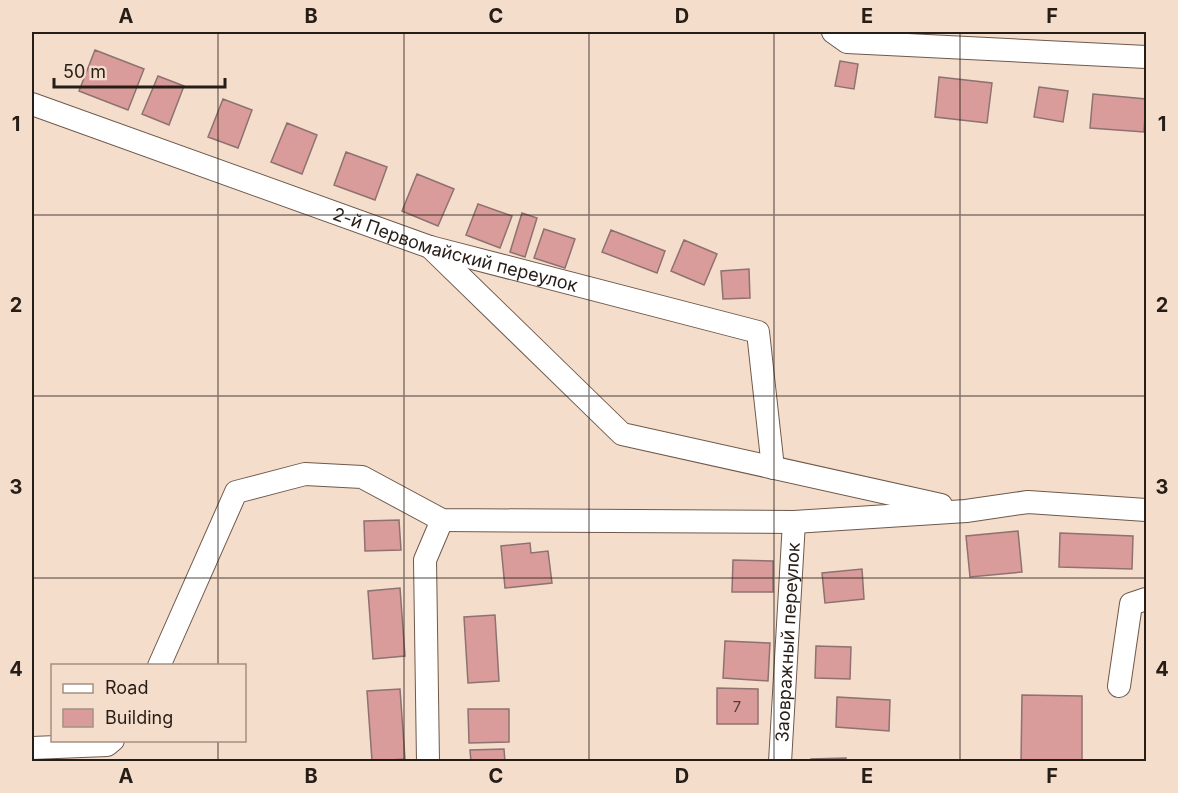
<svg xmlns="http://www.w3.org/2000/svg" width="1178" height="793" font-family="Inter,sans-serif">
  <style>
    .building { fill: #d99c9a; stroke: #8d7271; stroke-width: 1.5 }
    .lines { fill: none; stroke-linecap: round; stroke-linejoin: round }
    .minor-casing { stroke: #6e594b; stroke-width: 24 }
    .minor { stroke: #fff; stroke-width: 22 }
    .grid { fill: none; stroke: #261d17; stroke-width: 1.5; stroke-opacity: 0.55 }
    .labels { text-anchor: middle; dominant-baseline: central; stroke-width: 4.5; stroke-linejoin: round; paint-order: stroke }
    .number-label { font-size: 15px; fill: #533d38 }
    .street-label { font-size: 18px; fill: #261d17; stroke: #f5ddcc }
    .neatline { fill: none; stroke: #261d17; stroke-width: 2 }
    .grid-label { font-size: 20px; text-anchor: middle; font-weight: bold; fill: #261d17 }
  </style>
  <rect width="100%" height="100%" fill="#f5ddcc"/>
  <path class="building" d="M95,50l49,19 -16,41 -49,-19z
    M840,61l18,3 -4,25 -19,-3z
    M158,76l26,10 -15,39 -27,-11z
    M939,77l53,6 -5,40 -52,-6z
    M1039,87l29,4 -5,31 -29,-5z
    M1093,94l53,5 -2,33 -54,-4z
    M223,99l29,11 -14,38 -30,-11z
    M287,123l30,12 -15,39 -31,-12z
    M346,152l41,15 -12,33 -41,-15z
    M417,174l37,15 -16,37 -36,-15z
    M478,204l34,12 -12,32 -34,-13z
    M522,213l15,5 -12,39 -15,-5z
    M544,229l31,10 -10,29 -31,-10z
    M611,230l54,21 -8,22 -55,-21z
    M684,240l33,14 -13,31 -33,-14z
    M749,269l1,29 -27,1 -2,-28z
    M399,520l2,30 -36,1 -1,-30z
    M1018,531l4,41 -52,5 -4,-41z
    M1060,533l73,3 -1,33 -73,-2z
    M530,543l1,10 17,-2 4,32 -47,5 -4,-42z
    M733,560l40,1v31h-41z
    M862,569l2,30 -39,4 -3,-30z
    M400,588l5,68 -32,3 -5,-68z
    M495,615l4,66 -31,2 -4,-66z
    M725,641l45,2 -2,38 -45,-3z
    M816,646l35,1 -1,32 -35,-1z
    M717,688l41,1v35h-41z
    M400,689l5,70 -33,2 -5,-70z
    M1022,695l60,1v66h-61z
    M837,697l53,3 -1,31 -53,-4z
    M468,709h41v33l-40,1z
    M504,749l1,13h-34l-1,-12z
    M846,758v4h-35v-3z"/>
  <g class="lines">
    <g class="minor-casing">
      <g id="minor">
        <path d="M833,32l14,10 299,15"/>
        <path id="s1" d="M32,104l398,143 328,85 15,136"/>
        <path d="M430,247l192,187 319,71"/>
        <path d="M159,666l77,-174 69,-18 57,3 80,43 352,2 172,-11 62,-9 118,8"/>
        <path d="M1119,686l12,-82 15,-5"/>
        <path d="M32,748l75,-3 6,-5"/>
        <path d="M428,762l-3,-202 17,-40"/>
        <path id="s2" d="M780,762l14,-240"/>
      </g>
    </g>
    <use href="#minor" class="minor"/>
  </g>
  <path class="grid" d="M218,32v634M404,32v730M589,32v730M774,32v730M960,32v730M32,215h1114M32,396h1114M32,578h1114M218,740v22"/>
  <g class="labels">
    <g class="number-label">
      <text x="737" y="706">7</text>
    </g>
    <g class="street-label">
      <text stroke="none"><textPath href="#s1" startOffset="448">2-й Первомайский переулок</textPath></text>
      <text stroke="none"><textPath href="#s2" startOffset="120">Заовражный переулок</textPath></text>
    </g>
  </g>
  <rect width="1178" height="793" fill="none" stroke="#f5ddcc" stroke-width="66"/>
  <rect x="51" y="664" width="195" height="78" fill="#f5ddcc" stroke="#a29084" stroke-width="1.5"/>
  <rect x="63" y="684" width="30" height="9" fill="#ffffff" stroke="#a29084" stroke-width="1.5"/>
  <text x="105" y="694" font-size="18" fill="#261d17">Road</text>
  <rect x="63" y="709" width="30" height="18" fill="#d99c9a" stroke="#a29084" stroke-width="1.5"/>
  <text x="105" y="724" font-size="18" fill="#261d17">Building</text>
  <path d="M54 78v9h171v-9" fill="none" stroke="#261d17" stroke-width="3"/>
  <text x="63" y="78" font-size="18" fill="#261d17" stroke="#f5ddcc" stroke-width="4.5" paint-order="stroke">50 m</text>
  <rect x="33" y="33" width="1112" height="727" class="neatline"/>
  <g class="grid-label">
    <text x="126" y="23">A</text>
    <text x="311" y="23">B</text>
    <text x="496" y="23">C</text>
    <text x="682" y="23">D</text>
    <text x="867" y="23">E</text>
    <text x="1052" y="23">F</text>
    <text x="16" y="131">1</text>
    <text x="1162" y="131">1</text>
    <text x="16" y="312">2</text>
    <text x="1162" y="312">2</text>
    <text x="16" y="494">3</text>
    <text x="1162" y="494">3</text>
    <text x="16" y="676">4</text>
    <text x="1162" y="676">4</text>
    <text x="126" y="783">A</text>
    <text x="311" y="783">B</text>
    <text x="496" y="783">C</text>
    <text x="682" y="783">D</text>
    <text x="867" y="783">E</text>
    <text x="1052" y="783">F</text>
  </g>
</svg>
